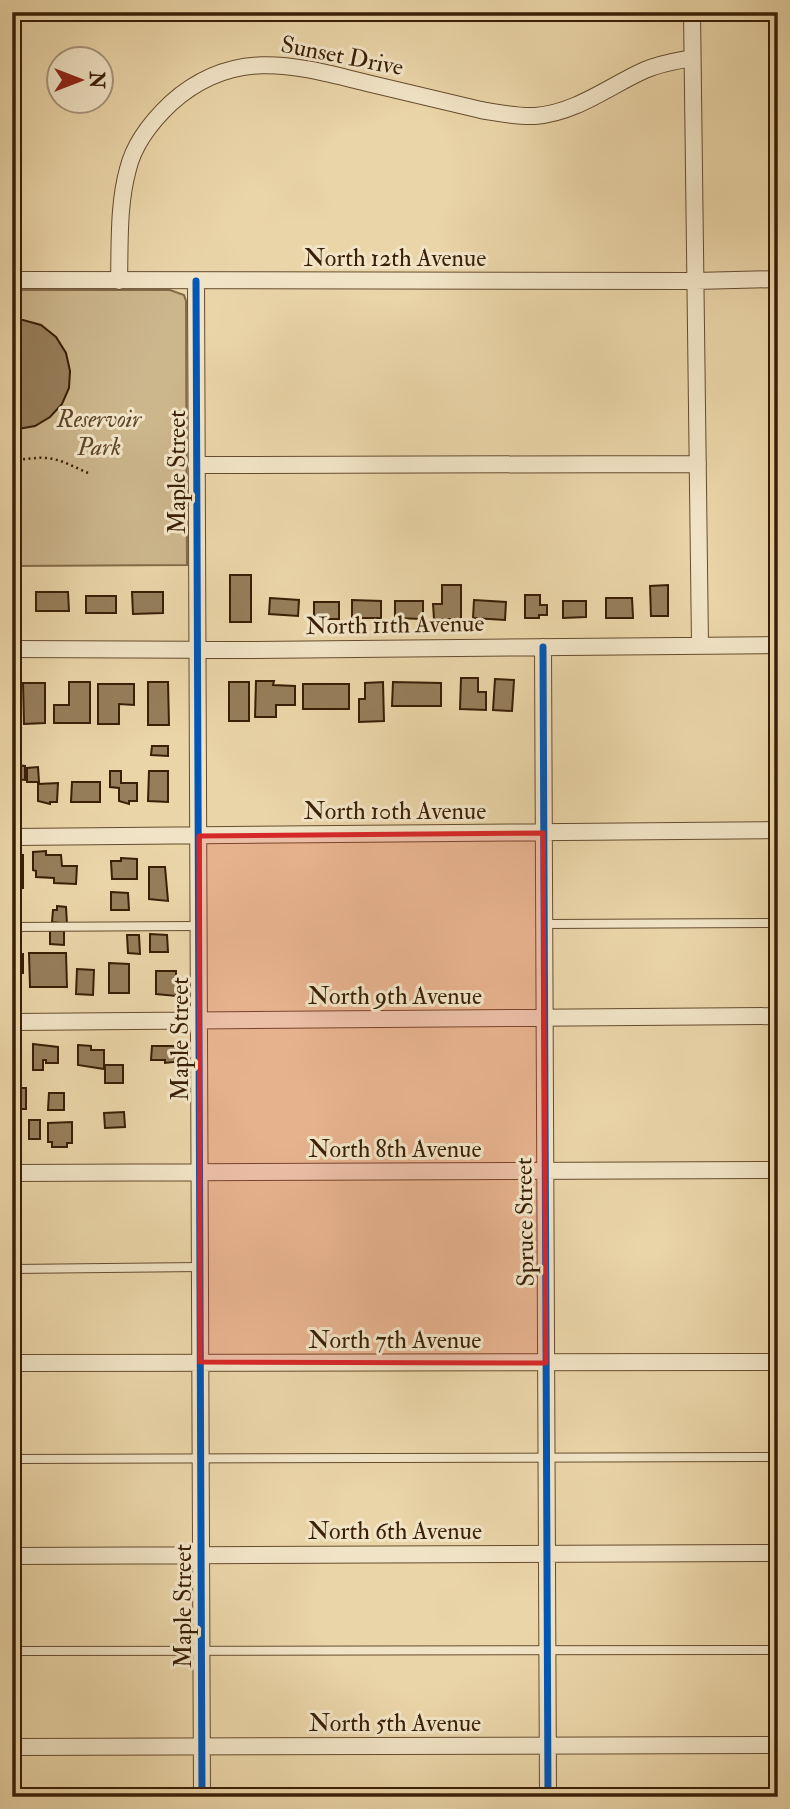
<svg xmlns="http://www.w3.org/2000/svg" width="790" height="1809" font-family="'IM FELL Double Pica',serif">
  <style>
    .green { fill: #ccb68c; stroke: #836a49; stroke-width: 2 }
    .building { fill: #967e5a; stroke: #3a1f06; stroke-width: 2 }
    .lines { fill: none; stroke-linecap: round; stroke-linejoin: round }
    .lane-casing { stroke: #664c2e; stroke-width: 10 }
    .street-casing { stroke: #664c2e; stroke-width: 18 }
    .path { stroke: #3a1f06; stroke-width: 2.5; stroke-dasharray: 2 3.5; stroke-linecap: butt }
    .lane { stroke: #f1e4c6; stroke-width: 8 }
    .street { stroke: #f1e4c6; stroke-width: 16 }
    .cycleway-casing { stroke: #f1e4c6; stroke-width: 11 }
    .cycleway { stroke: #0057b8; stroke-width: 7 }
    .marked { fill: #d62828; fill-opacity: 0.2; stroke: #d62828; stroke-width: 5; stroke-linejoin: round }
    .labels { text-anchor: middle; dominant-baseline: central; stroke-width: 6; stroke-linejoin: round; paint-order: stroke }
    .street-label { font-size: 24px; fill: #3a1f06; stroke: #f1e4c6 }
    .park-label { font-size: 24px; font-style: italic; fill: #5e4528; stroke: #f1e4c6 }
  </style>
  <rect width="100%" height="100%" fill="#ead5a8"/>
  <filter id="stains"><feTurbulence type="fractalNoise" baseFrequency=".00286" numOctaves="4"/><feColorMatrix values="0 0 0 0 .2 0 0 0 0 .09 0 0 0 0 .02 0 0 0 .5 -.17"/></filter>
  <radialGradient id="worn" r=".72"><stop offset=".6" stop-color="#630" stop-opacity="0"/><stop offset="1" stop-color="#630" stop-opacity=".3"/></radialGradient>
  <path class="green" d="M12,290h158l14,5 2,6 1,264 -175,1z"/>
  <path class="building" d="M12,320h11l18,5 15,12 10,16 4,18 -1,17 -7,16 -12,13 -15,9 -17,3h-6z
    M230,575h21v47h-21z
    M442,585h19v34h-27l-1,-15h9z
    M668,585v31h-17l-1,-30z
    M36,592h32l1,19h-33z
    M132,592h31v21l-30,1z
    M525,595h15v10h7v10h-8v3h-14z
    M86,596h30v17h-30z
    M270,598l29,2 -1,16 -29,-2z
    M606,598h26l1,20h-27z
    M352,600l29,1v17h-29z
    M474,600l32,2 -1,18 -32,-2z
    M395,601h28v18l-28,-1z
    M563,601h23v16l-23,1z
    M314,602h25v17h-25z
    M461,678h17v14h8v18l-26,-1z
    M495,679l19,1 -2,31 -19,-1z
    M256,681h18l-1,4 22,1v19h-19v12h-21z
    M69,682h21v41h-36v-18h15z
    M148,682h20l1,43h-21z
    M229,682h20v39h-20z
    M383,682l1,39 -25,1v-23h6v-16z
    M393,682l48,1v23h-49z
    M23,683h22v40l-21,1z
    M98,684h36v21l-15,-1v20h-21z
    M303,684h46v25h-46z
    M152,746h16v10l-17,-1z
    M15,765l10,1v14l-10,-1z
    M38,767l1,15h-12v-14z
    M110,771h11v12h16v18h-8v3l-10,-3v-13l-9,-1z
    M149,771h19v31l-20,-1z
    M72,782h28v20h-29z
    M58,783l-1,19h-7v2l-12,-3v-17z
    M46,851v4h15l1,11h15l-1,18 -22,-1v-5l-18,-1v-6l-3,-1v-18z
    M12,855h11v33h-11z
    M121,858l16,1v20h-25l-1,-18h10z
    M149,867h16l3,34 -19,-2z
    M111,892l17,1 1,17h-18z
    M57,906l9,1 1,17 -15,-2 1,-12h4z
    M50,931h14v14l-14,-1z
    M150,934l17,1 1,17h-18z
    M127,935h12l1,19 -12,-1z
    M29,953h37l1,34h-37z
    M12,954h11v19h-10l-1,3z
    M109,963l20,1v29h-20z
    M77,969l17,1 -1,25 -17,-1z
    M156,971h20v25l-20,-2z
    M33,1044l25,3v16h-12v-3h-3v10h-10z
    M78,1045l13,1v4h13v19l-26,-4z
    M152,1046h24v4h6v11l-17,2v-3h-14z
    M105,1065h18v18h-18z
    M12,1088h14v21h-14z
    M49,1093h15v17h-16z
    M124,1112l1,15 -20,1 -1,-15z
    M29,1120h11v19h-11z
    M72,1122v21h-5v4h-15v-5h-4v-19z"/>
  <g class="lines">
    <g class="lane-casing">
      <path id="lane" d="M543,924l235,-1
        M12,927l186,-1
        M12,1269l188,-2
        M12,1459l766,-2
        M12,1651l766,-1"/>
    </g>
    <g class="street-casing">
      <path id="street" d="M692,12l8,633
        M12,280l683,1 83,-2
        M119,281c1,-37 -1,-76 9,-112 6,-25 24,-48 43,-66 63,-56 123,-38 196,-20 38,9 76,18 114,27 18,3 36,7 54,6 41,-3 74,-30 110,-46 16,-7 31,-9 47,-12
        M196,281l6,1516
        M196,465l502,-1
        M543,647l5,1150
        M12,649l237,1 529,-5
        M12,837l766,-7
        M12,1022l766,-6
        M12,1173l766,-3
        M12,1363l766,-1
        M12,1556l766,-3
        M12,1747l766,-2"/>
    </g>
    <path class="path" d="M12,460c12,0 23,-3 34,-2 15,1 28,9 42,15"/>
    <use href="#lane" class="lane"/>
    <use href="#street" class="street"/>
    <g class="cycleway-casing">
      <path id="cycleway" d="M196,281l6,1516
        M543,647l5,1150"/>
    </g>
    <use href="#cycleway" class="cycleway"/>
  </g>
  <path class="marked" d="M543,833l3,530 -346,-1 -1,-526z"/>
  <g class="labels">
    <g class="street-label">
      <text transform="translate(342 56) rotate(11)">Sunset Drive</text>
      <text x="395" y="258">North 12th Avenue</text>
      <text transform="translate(177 472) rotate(-90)">Maple Street</text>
      <text transform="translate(395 625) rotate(-1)">North 11th Avenue</text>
      <text x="395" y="811">North 10th Avenue</text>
      <text x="395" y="996">North 9th Avenue</text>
      <text transform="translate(180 1039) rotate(-90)">Maple Street</text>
      <text x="395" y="1149">North 8th Avenue</text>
      <text transform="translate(525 1222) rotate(-91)">Spruce Street</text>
      <text x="395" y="1340">North 7th Avenue</text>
      <text x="395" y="1531">North 6th Avenue</text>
      <text transform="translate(183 1606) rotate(-90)">Maple Street</text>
      <text x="395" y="1723">North 5th Avenue</text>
    </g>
    <g class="park-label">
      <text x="99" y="419">Reservoir<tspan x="99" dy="28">Park</tspan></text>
    </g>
  </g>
  <rect width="790" height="1809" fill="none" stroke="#ead5a8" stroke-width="42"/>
  <rect x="14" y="14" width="762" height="1781" fill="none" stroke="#3a1f06" stroke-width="3.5"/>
  <rect x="21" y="21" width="748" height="1767" fill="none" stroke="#3a1f06" stroke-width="2"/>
  <g transform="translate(80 80) rotate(90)"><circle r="33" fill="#f1e4c6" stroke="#a89579" stroke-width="2"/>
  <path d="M0-5L12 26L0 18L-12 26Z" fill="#8f2418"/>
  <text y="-10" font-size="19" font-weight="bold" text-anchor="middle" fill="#3a1f06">N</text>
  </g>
  <rect width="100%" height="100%" filter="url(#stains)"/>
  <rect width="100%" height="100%" fill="url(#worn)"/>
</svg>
